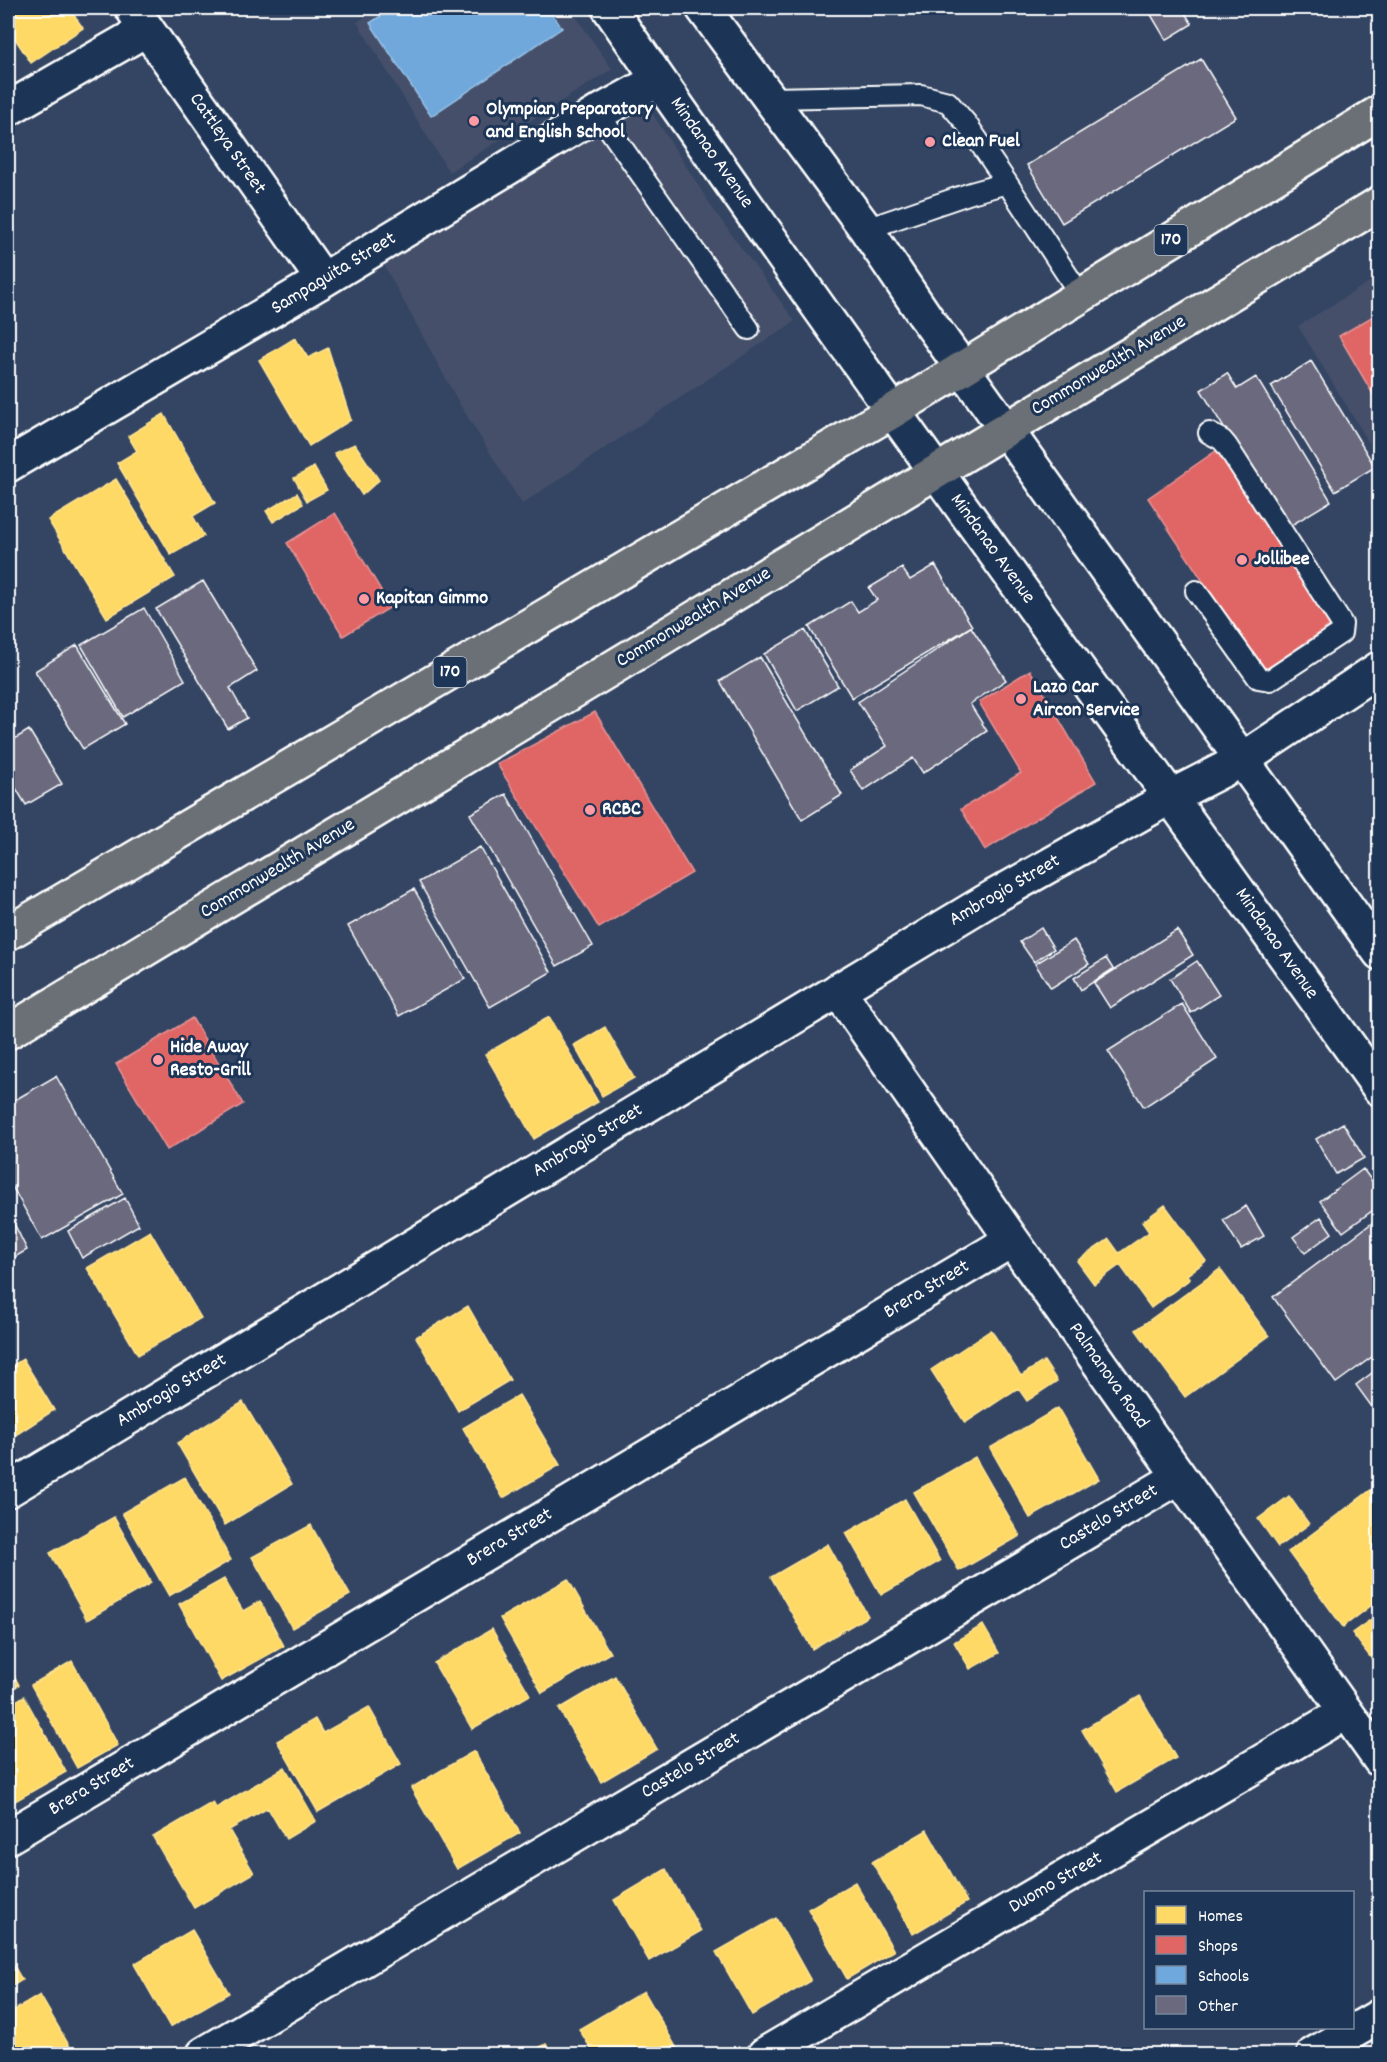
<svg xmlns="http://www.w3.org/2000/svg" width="1387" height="2062" font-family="Dekko,sans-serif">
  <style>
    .built { fill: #44506b }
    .homes { fill: #ffd966; stroke: #ffe494; stroke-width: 1.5 }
    .shops { fill: #e06666; stroke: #e99494; stroke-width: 1.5 }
    .schools { fill: #6fa8dc; stroke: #9ac2e6; stroke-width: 1.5 }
    .building { fill: #6a697e; stroke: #fff; stroke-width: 1.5 }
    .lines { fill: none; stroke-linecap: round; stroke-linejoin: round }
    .lane-casing { stroke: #fff; stroke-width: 24 }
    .street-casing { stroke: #fff; stroke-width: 38 }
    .secondary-casing { stroke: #fff; stroke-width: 38 }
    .primary-casing { stroke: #fff; stroke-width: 38 }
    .lane { stroke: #1d3557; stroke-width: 20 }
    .street { stroke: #1d3557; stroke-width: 33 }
    .secondary { stroke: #1d3557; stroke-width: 33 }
    .primary { stroke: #6b7074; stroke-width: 33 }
    .poi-dot { fill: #ff9aa2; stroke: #1d3557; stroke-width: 2 }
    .labels { text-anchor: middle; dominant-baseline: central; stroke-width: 6; stroke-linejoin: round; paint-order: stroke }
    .shield { fill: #1d3557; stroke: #bbc2cd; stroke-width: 1.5 }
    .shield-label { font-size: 18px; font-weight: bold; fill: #fff }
    .poi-label { font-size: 20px; font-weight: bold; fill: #fff; stroke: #1d3557; text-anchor: start }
    .street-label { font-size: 20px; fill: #fff; stroke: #1d3557 }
  </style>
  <rect width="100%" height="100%" fill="#344563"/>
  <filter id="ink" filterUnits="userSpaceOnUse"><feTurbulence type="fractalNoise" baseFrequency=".0167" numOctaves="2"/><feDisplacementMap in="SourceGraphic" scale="12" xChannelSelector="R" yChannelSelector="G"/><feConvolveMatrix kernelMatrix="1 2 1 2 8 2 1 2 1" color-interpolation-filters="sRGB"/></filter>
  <g filter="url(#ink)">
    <path class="built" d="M378,8h192l42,61 -163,103 -92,-150z
      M645,102l70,110 80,109 -273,183 -63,-101 -75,-138z
      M1379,276v183l-81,-133z"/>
    <path class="homes" d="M8,8h61l14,20 -52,35 -23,-35z
      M295,338l13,20 20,-10 23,72 -42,26 -50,-86z
      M164,414l51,89 -22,13 11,20 -33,19 -54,-92 20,-12 -9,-15z
      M355,444l24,36 -17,15 -28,-42z
      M314,467l13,23 -20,11 -13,-23z
      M116,479l59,98 -68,41 -59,-98z
      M297,493l6,11 -30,18 -7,-11z
      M549,1017l49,85 -64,37 -49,-85z
      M605,1027l29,51 -32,18 -28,-51z
      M1165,1205l41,56 -19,14 3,4 -39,29 -31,-43 -26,19 -17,-23 32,-22 10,14 30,-21 -7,-10z
      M150,1231l51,87 -63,37 -51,-87z
      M1220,1269l49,67 -84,61 -49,-67z
      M468,1306l42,74 -52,31 -42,-74z
      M991,1330l30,46 23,-15 13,20 -30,20 -9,-13 -53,35 -34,-53z
      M23,1359l31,51 -46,30v-72z
      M519,1395l41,70 -57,33 -40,-70z
      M243,1402l49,82 -67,41 -48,-82z
      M1058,1408l41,71 -69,39 -40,-70z
      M975,1457l45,79 -61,35 -45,-79z
      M185,1477l46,83 -62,36 -47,-83z
      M1372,1489l8,11v99l-37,28 -55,-75z
      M1289,1496l20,28 -31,23 -20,-28z
      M905,1499l35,62 -59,34 -35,-62z
      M114,1517l37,66 -64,37 -37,-67z
      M311,1525l39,70 -58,33 -40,-71z
      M828,1544l40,72 -56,33 -41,-72z
      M224,1579l19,32 17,-10 24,45 -63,35 -42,-77z
      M568,1579l42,74 -68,40 -42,-75z
      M1380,1613v57l-28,-37z
      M983,1625l16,28 -29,16 -16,-27z
      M492,1629l38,66 -58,34 -38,-66z
      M72,1661l46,84 -41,23 -46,-83z
      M8,1664l11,21 -11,6z
      M615,1676l42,73 -56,33 -42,-73z
      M24,1696l42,76 -56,32 -2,-5v-93z
      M1140,1696l36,62 -59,34 -35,-62z
      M369,1707l32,57 -83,48 -41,-71 38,-22 8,14z
      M474,1751l46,82 -63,36 -46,-81z
      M285,1767l31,54 -30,18 -18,-31 -39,22 25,43 -60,35 -41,-71 60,-35 3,6z
      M927,1830l40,72 -54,32 -41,-72z
      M666,1869l35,62 -52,30 -35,-61z
      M855,1882l39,69 -47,28 -39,-70z
      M776,1918l35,63 -59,34 -36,-63z
      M192,1930l37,63 -59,34 -36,-63z
      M8,1955l14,25 -14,9z
      M644,1991l36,63h-86l-15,-25z
      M40,1995l34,59h-66v-40z
      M546,2044l6,10h-25z"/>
    <path class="shops" d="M1380,312v81l-6,3 -35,-60z
      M1220,448l116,173 -73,51 -115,-174z
      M335,513l56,94 -48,29 -56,-93z
      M1030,670l66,112 -111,68 -24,-41 60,-36 -42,-71z
      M595,712l97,161 -93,55 -102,-164z
      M192,1018l51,86 -76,46 -51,-86z"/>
    <path class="schools" d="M393,8h155l14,20 -131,88 -61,-93z"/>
    <path class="building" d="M1147,8h35l10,16 -26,16z
      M1201,59l35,58 -174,106 -35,-58z
      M1311,361l64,106 -40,24 -64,-105z
      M1227,373l10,16 19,-12 75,124 -46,28 -84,-139z
      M935,565l37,61 -120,72 -43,-71 42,-26 7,11 19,-12 -8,-12 33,-20 8,12z
      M203,581l54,90 -27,17 17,30 -19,11 -72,-120z
      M144,608l41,72 -62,37 -42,-72z
      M971,627l35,53 -36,24 17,27 -64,42 -10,-15 -50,33 -13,-21 37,-24 -29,-44z
      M805,630l33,56 -41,25 -33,-57z
      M77,645l48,79 -42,25 -48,-78z
      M760,657l82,138 -40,25 -82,-139z
      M29,730l33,54 -36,21 -18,-30v-32z
      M506,794l87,152 -36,20 -87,-152z
      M480,847l71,125 -61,35 -71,-125z
      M414,889l51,90 -66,37 -51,-90z
      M1041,928l13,21 -20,13 -14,-20z
      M1177,930l16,25 -83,53 -16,-25z
      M1074,940l15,24 -38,24 -16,-24z
      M1106,958l7,11 -32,21 -7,-12z
      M1197,961l22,34 -28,18 -21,-34z
      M1182,1004l35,55 -73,48 -36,-56z
      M56,1076l67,118 -81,46 -34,-61v-75z
      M1343,1123l21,35 -28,16 -20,-35z
      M1363,1169l17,23v13l-37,27 -23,-31z
      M125,1198l14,27 -57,33 -14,-27z
      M1246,1206l18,30 -23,13 -18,-29z
      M8,1211l19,39 -19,11z
      M1321,1217l11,16 -27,20 -12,-16z
      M1380,1217v134l-44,32 -63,-86z
      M1376,1370l4,5v43l-24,-33z"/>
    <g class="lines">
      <g class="lane-casing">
        <path id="lane" d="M770,98l151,-3 27,7 18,21 41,60
          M598,113l151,216
          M866,229l105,-36 36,-10 74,113
          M1196,591l62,87 12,2 71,-47 1,-9 -115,-178 -5,-6 -13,-7"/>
      </g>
      <g class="street-casing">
        <path id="street" d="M132,8l191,272
          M8,109l139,-80
          M8,465l315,-185 275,-167 60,-33
          M1242,760l138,-92
          M838,990l174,250 368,520
          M8,1490l987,-594 177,-100
          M8,1837l1004,-597
          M204,2054l975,-577
          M765,2054l581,-342
          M1314,2054l66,-38"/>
      </g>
      <g class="secondary-casing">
        <path id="secondary" d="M609,8c251,364 514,720 771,1081
          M703,8l163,221 59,87 455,637
          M1172,796l70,-36"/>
      </g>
      <g class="primary-casing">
        <path id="primary" d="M8,933l885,-522 487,-299
          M8,1032l682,-411 690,-418"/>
      </g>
      <use href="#lane" class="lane"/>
      <use href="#street" class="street"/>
      <use href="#secondary" class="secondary"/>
      <use href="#primary" class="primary"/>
    </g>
  </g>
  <g class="poi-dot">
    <circle cx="474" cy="121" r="6"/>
    <circle cx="930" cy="142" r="6"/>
    <circle cx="1242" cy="560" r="6"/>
    <circle cx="364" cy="599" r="6"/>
    <circle cx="1021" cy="699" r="6"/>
    <circle cx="590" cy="810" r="6"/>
    <circle cx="158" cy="1060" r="6"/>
  </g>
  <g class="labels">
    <g class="shield">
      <rect x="1154.5" y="225" width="33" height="30" rx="4.5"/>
      <rect x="433.5" y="657" width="33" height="30" rx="4.5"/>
    </g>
    <g class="shield-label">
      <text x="1171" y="240">170</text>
      <text x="450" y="672">170</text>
    </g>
    <g class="poi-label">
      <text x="486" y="110">Olympian Preparatory<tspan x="486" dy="23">and English School</tspan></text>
      <text x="942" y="142">Clean Fuel</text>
      <text x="1254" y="560">Jollibee</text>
      <text x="376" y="599">Kapitan Gimmo</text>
      <text x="1033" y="688">Lazo Car<tspan x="1033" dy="23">Aircon Service</tspan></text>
      <text x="602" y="810">RCBC</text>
      <text x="170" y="1048">Hide Away<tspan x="170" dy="23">Resto-Grill</tspan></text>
    </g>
    <g class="street-label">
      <text transform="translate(227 144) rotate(55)">Cattleya Street</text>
      <text transform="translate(711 153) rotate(55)">Mindanao Avenue</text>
      <text transform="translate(334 274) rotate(-31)">Sampaguita Street</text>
      <text transform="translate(1109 366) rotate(-31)">Commonwealth Avenue</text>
      <text transform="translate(992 549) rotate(54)">Mindanao Avenue</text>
      <text transform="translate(694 618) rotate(-31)">Commonwealth Avenue</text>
      <text transform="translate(278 869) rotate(-31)">Commonwealth Avenue</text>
      <text transform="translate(1005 891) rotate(-30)">Ambrogio Street</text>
      <text transform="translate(1276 944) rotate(55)">Mindanao Avenue</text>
      <text transform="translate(588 1141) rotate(-31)">Ambrogio Street</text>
      <text transform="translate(927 1290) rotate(-31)">Brera Street</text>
      <text transform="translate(1108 1376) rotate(55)">Palmanova Road</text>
      <text transform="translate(172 1391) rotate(-31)">Ambrogio Street</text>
      <text transform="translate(1109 1518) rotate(-31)">Castelo Street</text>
      <text transform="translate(510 1538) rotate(-31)">Brera Street</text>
      <text transform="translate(691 1766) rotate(-31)">Castelo Street</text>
      <text transform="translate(92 1787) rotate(-31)">Brera Street</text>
      <text transform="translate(1056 1883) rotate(-30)">Duomo Street</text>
    </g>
  </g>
  <rect width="1387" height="2062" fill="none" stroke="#1d3557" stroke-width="30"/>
  <rect x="15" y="15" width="1357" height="2032" fill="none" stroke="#fff" stroke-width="2" filter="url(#ink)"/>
  <rect x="1144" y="1891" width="210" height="138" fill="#1d3557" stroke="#77869a" stroke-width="1.5"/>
  <rect x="1156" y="1906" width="30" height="18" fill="#ffd966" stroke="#77869a" stroke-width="1.5"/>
  <text x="1198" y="1921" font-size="18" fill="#ffffff">Homes</text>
  <rect x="1156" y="1936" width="30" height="18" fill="#e06666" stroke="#77869a" stroke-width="1.5"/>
  <text x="1198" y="1951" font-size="18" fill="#ffffff">Shops</text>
  <rect x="1156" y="1966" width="30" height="18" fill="#6fa8dc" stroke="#77869a" stroke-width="1.5"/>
  <text x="1198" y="1981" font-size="18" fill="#ffffff">Schools</text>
  <rect x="1156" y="1996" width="30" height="18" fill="#6a697e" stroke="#77869a" stroke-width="1.5"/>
  <text x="1198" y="2011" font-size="18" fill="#ffffff">Other</text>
</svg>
